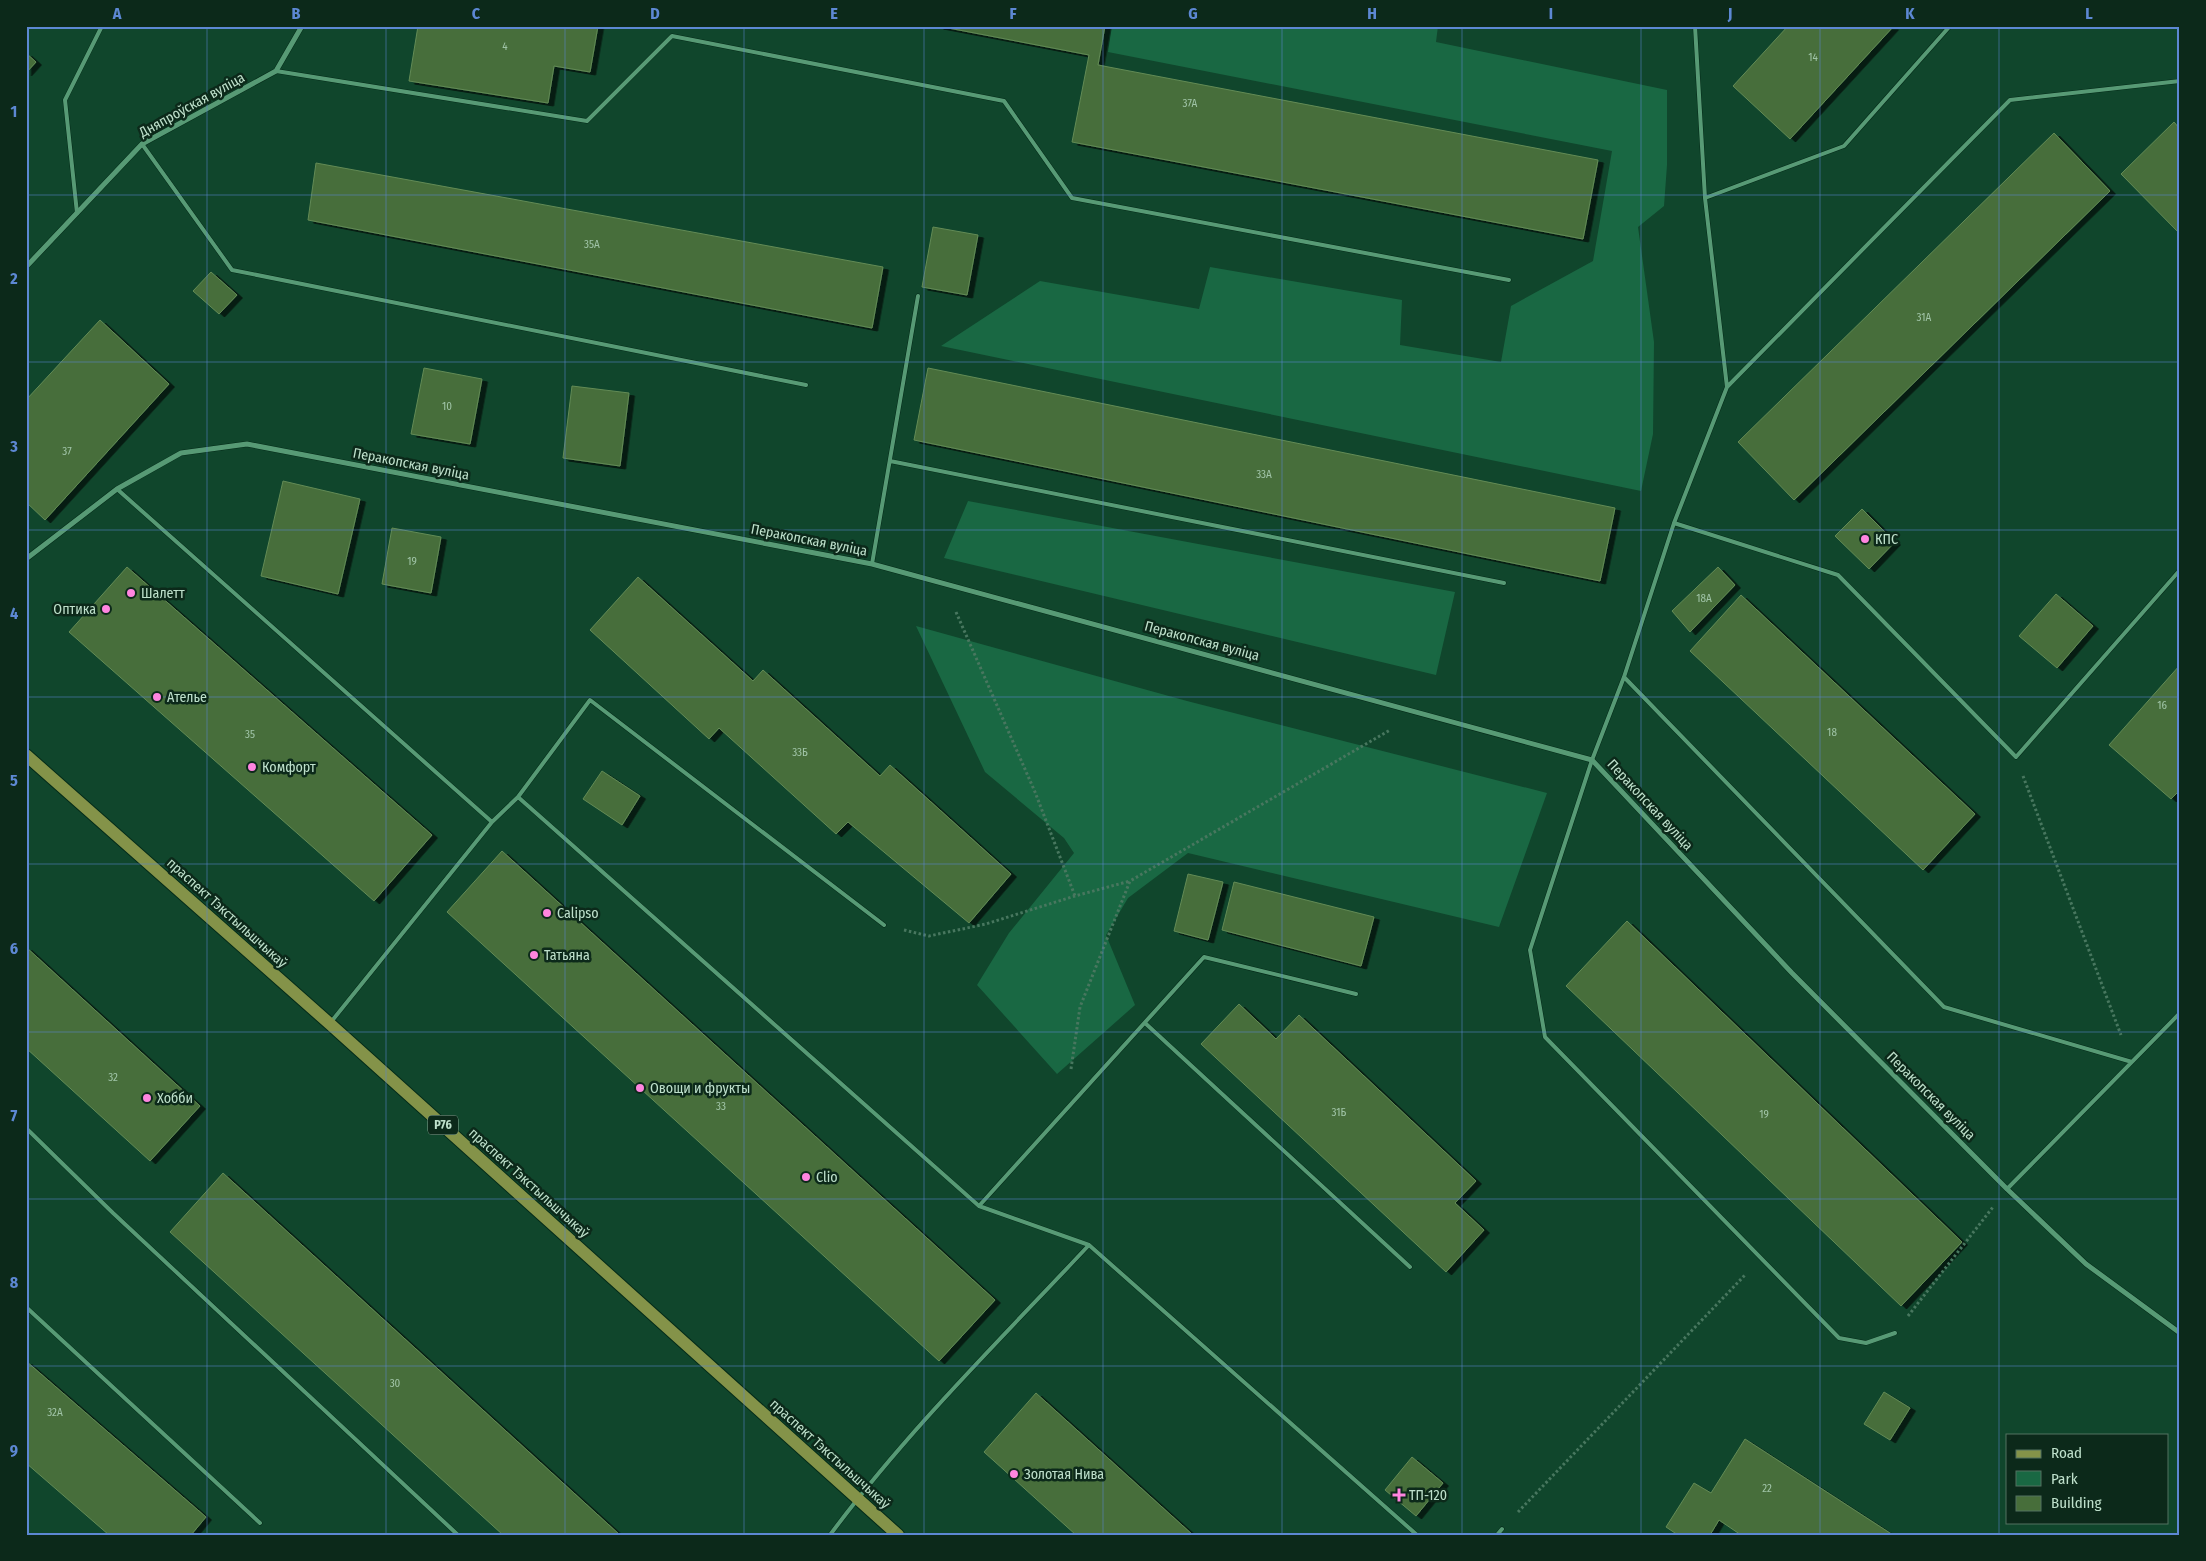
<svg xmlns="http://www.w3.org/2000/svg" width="2206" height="1561" font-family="'Fira Sans Condensed',sans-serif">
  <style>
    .green { fill: #196843 }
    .building { fill: #476e3a; stroke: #638b56; filter: url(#shadow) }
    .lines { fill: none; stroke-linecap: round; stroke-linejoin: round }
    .service-casing { stroke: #042a18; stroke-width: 5 }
    .minor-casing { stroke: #042a18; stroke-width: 6 }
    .primary-casing { stroke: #042a18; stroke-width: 14 }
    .path { stroke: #48775f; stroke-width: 3; stroke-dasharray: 2.5 2.5; stroke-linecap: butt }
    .service { stroke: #579a75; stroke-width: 4 }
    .minor { stroke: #579a75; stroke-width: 5 }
    .primary { stroke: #849349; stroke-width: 12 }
    .grid { fill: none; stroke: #5d88d3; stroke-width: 1; stroke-opacity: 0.55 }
    .poi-dot { fill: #ff85df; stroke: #0c291a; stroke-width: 2 }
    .labels { text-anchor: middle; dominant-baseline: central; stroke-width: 5; stroke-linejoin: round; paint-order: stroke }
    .number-label { font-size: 11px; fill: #a0c4a7 }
    .shield { fill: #0c291a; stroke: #89a996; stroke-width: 1 }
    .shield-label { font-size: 12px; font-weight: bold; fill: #bee0cb }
    .street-label { font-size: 14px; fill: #bee0cb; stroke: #0c291a }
    .poi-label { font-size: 14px; fill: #bee0cb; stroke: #0c291a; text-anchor: start }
    .neatline { fill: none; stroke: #5d88d3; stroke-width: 2 }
    .grid-label { font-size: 16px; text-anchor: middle; font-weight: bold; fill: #5d88d3 }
  </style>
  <defs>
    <filter id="shadow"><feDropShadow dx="5.5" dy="3" stdDeviation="0" flood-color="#0009"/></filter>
  </defs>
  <rect width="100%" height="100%" fill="#10462c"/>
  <path class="green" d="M1112,26h326l-2,16 231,48v75l-3,41 -26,21 16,115 -1,92 -12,57 -700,-145 99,-65 159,28 11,-42 192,33 -2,45 101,17 10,-56 82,-45 19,-110 -504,-99z
    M968,501l487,91 -19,83 -492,-117z
    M916,626l271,75 360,92 -48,134 -311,-74 -60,45 -22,37 29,70 -78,69 -80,-89 32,-52 65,-80 -10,-15 -79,-66z"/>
  <path class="building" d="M418,26h180l-8,46 -36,-6 -6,37 -139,-22z
    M938,26h167l-7,39 500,95 -15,79 -511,-97 17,-87z
    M1788,26l105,1 -103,112 -57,-53z
    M26,53l10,9 -10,11z
    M2174,122l6,7v105l-59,-60z
    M2054,133l56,58 -316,309 -56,-58z
    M316,163l567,104 -11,61 -564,-108z
    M933,227l45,8 -11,60 -45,-8z
    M211,272l26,23 -18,19 -26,-23z
    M100,320l69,64 -124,136 -19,-18v-102z
    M424,368l58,11 -12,65 -59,-10z
    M928,368l687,140 -15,73 -686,-141z
    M572,386l57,7 -9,73 -57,-8z
    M283,481l77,18 -22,95 -77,-18z
    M1862,509l33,33 -26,27 -34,-33z
    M392,528l49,9 -10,56 -49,-9z
    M127,567l305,268 -58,66 -305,-269z
    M1718,567l17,18 -45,47 -18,-21z
    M638,577l115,104 10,-11 117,106 10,-11 121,109 -42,49 -121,-101 -12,12 -117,-106 -10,11 -119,-109z
    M2056,594l37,32 -36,42 -38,-32z
    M1741,595l234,219 -52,56 -233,-219z
    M2180,665v125l-9,9 -62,-54z
    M602,771l38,25 -18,29 -39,-26z
    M502,851l493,449 -56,61 -492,-449z
    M1188,874l35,8 -15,58 -34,-9z
    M1234,882l140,35 -13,49 -139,-36z
    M1627,921l335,321 -61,64 -335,-320z
    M26,947l174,159 -50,55 -124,-113z
    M1239,1004l37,35 23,-24 177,166 -21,22 29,27 -38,42 -245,-228z
    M223,1173l397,362h-117l-333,-303z
    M26,1361l180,156 -15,18h-82l-83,-72z
    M1884,1392l26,16 -20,32 -26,-16z
    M1036,1393l157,142h-117l-62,-56 -30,-27z
    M1745,1439l148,96h-152l-22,-15 -9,15h-32l-12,-8 28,-44 17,10z
    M1412,1457l31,26 -27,33 -31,-26z"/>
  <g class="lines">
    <g class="service-casing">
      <path id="service" d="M1695,26l10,172
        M276,71l311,50 85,-85 332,65 68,97 437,82
        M142,144l90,126 574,115
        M77,213l-12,-113 37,-74
        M1727,387l-22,-189 139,-52 106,-120
        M890,461l614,122
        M117,489l375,333 -161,200
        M1674,523l53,-136 283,-287 170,-19
        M872,564l46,-268
        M1624,677l320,330 188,55
        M518,797l461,409 110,39 328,290
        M492,822l26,-25 72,-97 294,225
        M1145,1023l265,244
        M26,1128l87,85 345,322
        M2007,1189l173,-176
        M979,1206l225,-249 152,37
        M26,1307l234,216
        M1895,1333l-29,10 -27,-5 -294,-301 -15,-87 62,-190 32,-83 50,-154 164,52 178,182 164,-187
        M830,1535c77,-104 171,-196 259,-290
        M1497,1535l5,-6"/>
    </g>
    <g class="minor-casing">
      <path id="minor" d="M26,267l116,-123 134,-73 26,-45
        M26,559l91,-70 64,-36 66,-9 625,120 720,196 200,213 215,216 79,75 94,69"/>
    </g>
    <g class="primary-casing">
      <path id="primary" d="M26,755l304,269 568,511"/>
    </g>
    <path class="path" d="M956,612l79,180 40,104
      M2023,776l98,259
      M904,930l25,6 57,-12 89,-28 55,-15
      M1071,1069l9,-62 50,-126 260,-151
      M1908,1316l85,-109
      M1518,1512l227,-237"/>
    <use href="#service" class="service"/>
    <use href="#minor" class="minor"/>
    <use href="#primary" class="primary"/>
  </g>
  <path class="grid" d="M207,26v1509M386,26v1509M565,26v1509M744,26v1509M924,26v1509M1103,26v1509M1282,26v1509M1462,26v1509M1641,26v1509M1820,26v1509M1999,26v1509M26,195h2154M26,362h2154M26,530h2154M26,697h2154M26,864h2154M26,1032h2154M26,1199h2154M26,1366h2154"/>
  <g class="poi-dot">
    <circle cx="1865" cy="539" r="5"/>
    <circle cx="131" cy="593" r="5"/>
    <circle cx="106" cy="609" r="5"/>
    <circle cx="157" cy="697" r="5"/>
    <circle cx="252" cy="767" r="5"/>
    <circle cx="547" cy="913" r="5"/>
    <circle cx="534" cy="955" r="5"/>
    <circle cx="640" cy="1088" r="5"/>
    <circle cx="147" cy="1098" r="5"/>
    <circle cx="806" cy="1177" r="5"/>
    <circle cx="1014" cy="1474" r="5"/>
    <path d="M1396.5 1487.5h5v5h5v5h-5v5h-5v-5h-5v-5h5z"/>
  </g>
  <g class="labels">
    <g class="number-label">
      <text x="505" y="46">4</text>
      <text x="1813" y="57">14</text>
      <text x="1190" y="103">37А</text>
      <text x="592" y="244">35А</text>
      <text x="1924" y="317">31А</text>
      <text x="447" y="406">10</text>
      <text x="67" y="451">37</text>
      <text x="1264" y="474">33А</text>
      <text x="412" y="561">19</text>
      <text x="1704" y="598">18А</text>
      <text x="2162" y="705">16</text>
      <text x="1832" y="732">18</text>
      <text x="250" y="734">35</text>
      <text x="800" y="752">33Б</text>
      <text x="113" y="1077">32</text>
      <text x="721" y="1106">33</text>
      <text x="1339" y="1112">31Б</text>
      <text x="1764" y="1114">19</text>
      <text x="395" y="1383">30</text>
      <text x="55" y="1412">32А</text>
      <text x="1767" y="1488">22</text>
    </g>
    <rect class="shield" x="428" y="1115.5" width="30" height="19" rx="4"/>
    <g class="shield-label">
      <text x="443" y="1125">Р76</text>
    </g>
    <g class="street-label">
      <text transform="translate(192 105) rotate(-29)">Дняпроўская вуліца</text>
      <text transform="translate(411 464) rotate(11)">Перакопская вуліца</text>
      <text transform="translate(809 540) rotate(11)">Перакопская вуліца</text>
      <text transform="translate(1202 641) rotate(15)">Перакопская вуліца</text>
      <text transform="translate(1650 805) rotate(47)">Перакопская вуліца</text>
      <text transform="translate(227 913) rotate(42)">праспект Тэкстыльшчыкаў</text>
      <text transform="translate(1931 1096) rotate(45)">Перакопская вуліца</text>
      <text transform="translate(529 1183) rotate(42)">праспект Тэкстыльшчыкаў</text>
      <text transform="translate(830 1454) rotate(42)">праспект Тэкстыльшчыкаў</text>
    </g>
    <g class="poi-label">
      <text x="1875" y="539">КПС</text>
      <text x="141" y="593">Шалетт</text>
      <text x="96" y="609" text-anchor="end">Оптика</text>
      <text x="167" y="697">Ателье</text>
      <text x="262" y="767">Комфорт</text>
      <text x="557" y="913">Calipso</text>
      <text x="544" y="955">Татьяна</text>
      <text x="650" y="1088">Овощи и фрукты</text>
      <text x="157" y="1098">Хобби</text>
      <text x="816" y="1177">Clio</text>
      <text x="1024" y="1474">Золотая Нива</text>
      <text x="1409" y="1495">ТП-120</text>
    </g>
  </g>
  <rect width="2206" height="1561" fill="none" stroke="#0c291a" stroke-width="55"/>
  <rect x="2006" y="1434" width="162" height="90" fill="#0c291a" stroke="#537261"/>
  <rect x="2016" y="1450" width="25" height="8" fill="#849349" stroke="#537261"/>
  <text x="2051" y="1458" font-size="15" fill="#bee0cb">Road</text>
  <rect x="2016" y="1471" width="25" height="15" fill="#196843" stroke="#537261"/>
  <text x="2051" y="1484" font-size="15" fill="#bee0cb">Park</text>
  <rect x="2016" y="1496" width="25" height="15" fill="#476e3a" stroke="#537261"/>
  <text x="2051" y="1508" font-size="15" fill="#bee0cb">Building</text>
  <rect x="28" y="28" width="2150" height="1506" class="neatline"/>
  <g class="grid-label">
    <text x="117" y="19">A</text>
    <text x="296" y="19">B</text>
    <text x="476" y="19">C</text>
    <text x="655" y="19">D</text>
    <text x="834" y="19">E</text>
    <text x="1013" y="19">F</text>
    <text x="1193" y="19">G</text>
    <text x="1372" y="19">H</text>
    <text x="1551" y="19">I</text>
    <text x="1730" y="19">J</text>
    <text x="1910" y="19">K</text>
    <text x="2089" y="19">L</text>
    <text x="14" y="117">1</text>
    <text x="14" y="284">2</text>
    <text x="14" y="452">3</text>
    <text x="14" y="619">4</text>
    <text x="14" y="786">5</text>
    <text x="14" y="954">6</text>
    <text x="14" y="1121">7</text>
    <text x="14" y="1288">8</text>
    <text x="14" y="1456">9</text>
  </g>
</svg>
